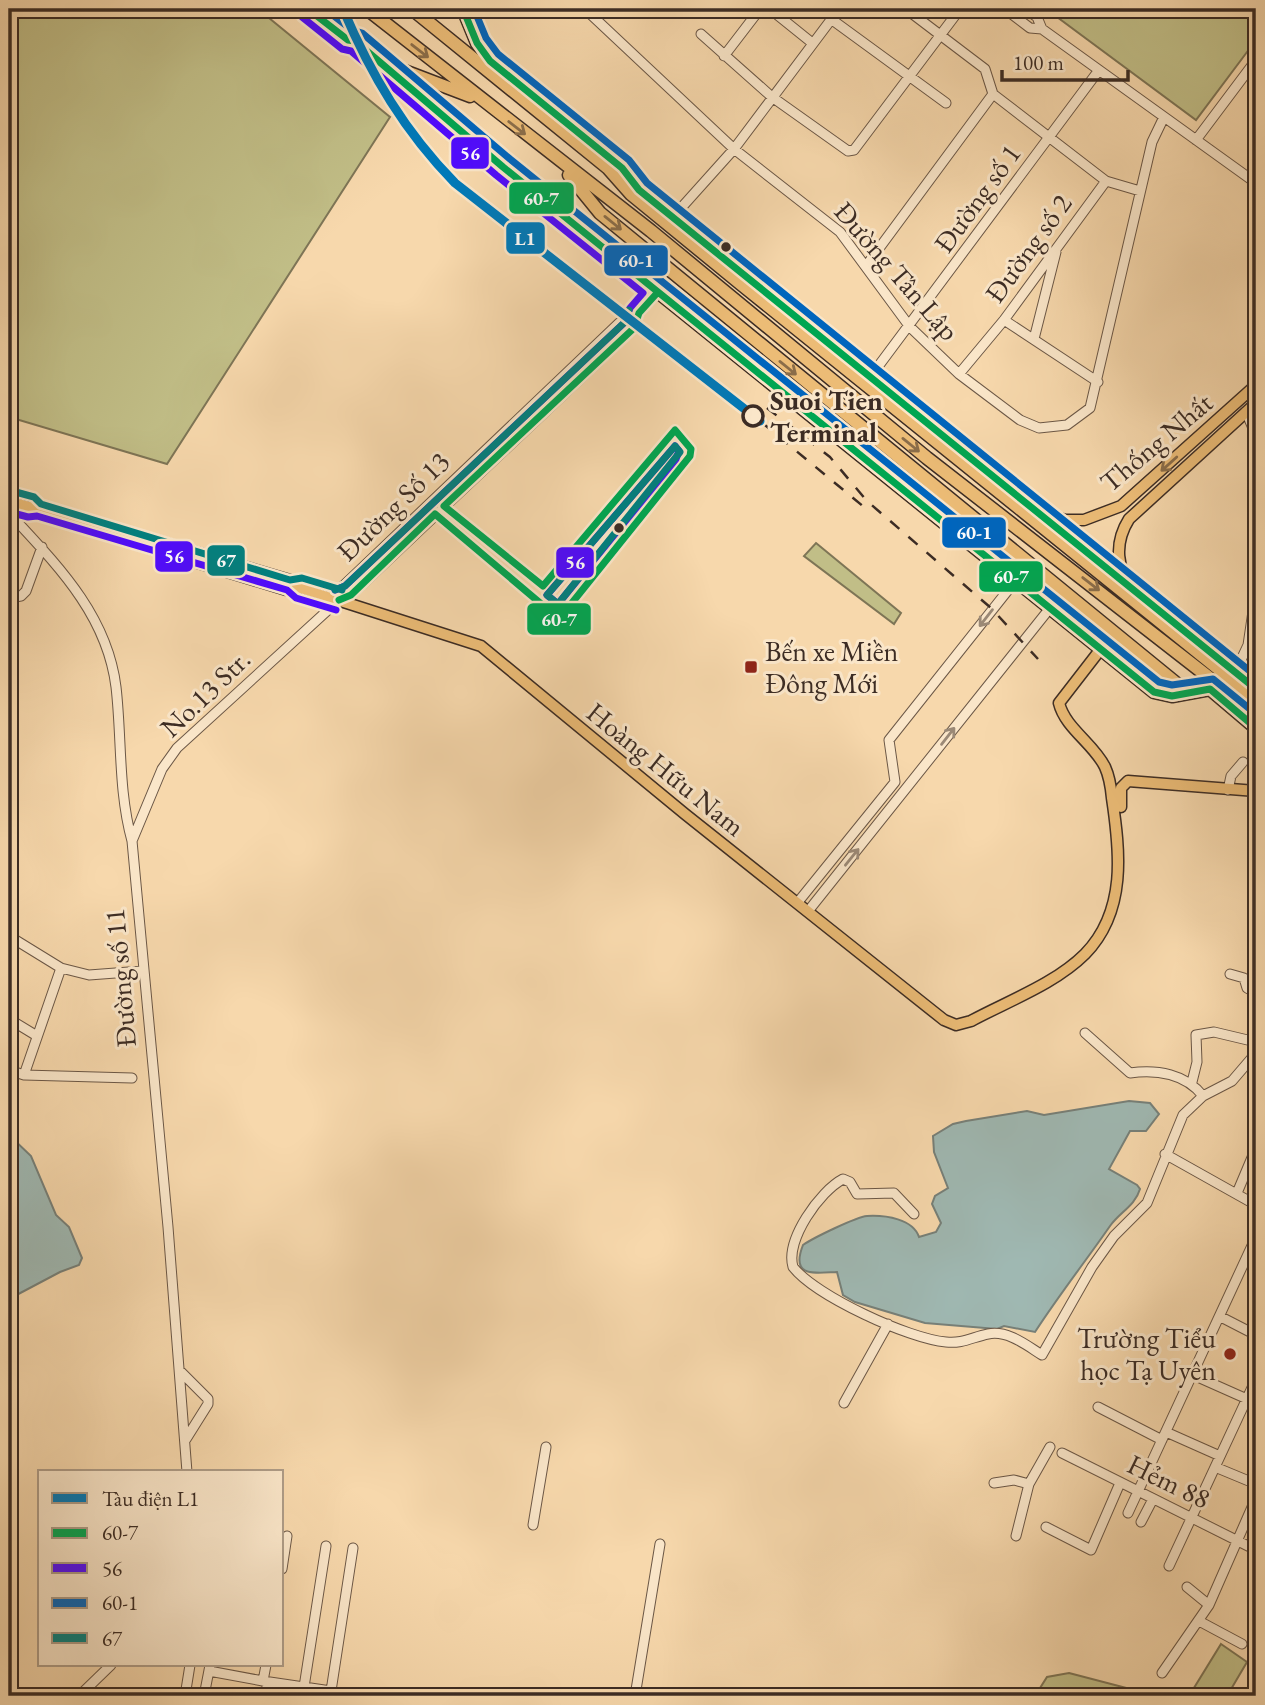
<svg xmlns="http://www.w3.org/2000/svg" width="1265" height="1705" font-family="'EB Garamond',serif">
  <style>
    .green { fill: #c1be87; stroke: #7e7556; stroke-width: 2 }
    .water { fill: #9fb8b2; stroke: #778079; stroke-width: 2 }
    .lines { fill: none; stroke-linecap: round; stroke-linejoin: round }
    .highway-tunnel { stroke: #d2b691; stroke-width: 12; stroke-dasharray: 12 6; stroke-linecap: butt }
    .minor-casing { stroke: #6b5746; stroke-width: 11 }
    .major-casing { stroke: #3c2c24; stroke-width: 13 }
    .highway-casing { stroke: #3c2c24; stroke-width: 15 }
    .minor { stroke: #fae6c9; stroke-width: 9 }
    .major { stroke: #ecbc76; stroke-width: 10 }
    .highway { stroke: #ecbc76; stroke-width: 12 }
    .rail { stroke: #3c2c24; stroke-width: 2.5; stroke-dasharray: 12 12; stroke-linecap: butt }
    .bus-1-casing { stroke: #fae6c9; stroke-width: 12 }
    .bus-2-casing { stroke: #fae6c9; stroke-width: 12 }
    .bus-3-casing { stroke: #fae6c9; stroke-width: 12 }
    .bus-4-casing { stroke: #fae6c9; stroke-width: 12 }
    .bus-1 { stroke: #00a651; stroke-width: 7 }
    .bus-2 { stroke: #4f0aff; stroke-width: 7 }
    .bus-3 { stroke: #0065bd; stroke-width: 7 }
    .bus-4 { stroke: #008080; stroke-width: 7 }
    .metro-1-casing { stroke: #fae6c9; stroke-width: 14 }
    .metro-1 { stroke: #0079b8; stroke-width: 9 }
    .oneway { stroke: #8b6d49 }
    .oneway2 { stroke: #9b8976 }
    .bus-dot { fill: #3c2c24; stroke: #fae6c9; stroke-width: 2.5 }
    .stop-dot { fill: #fae6c9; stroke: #3c2c24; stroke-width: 3.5 }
    .poi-dot { fill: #8f2418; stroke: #fae6c9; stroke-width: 2.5 }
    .labels { text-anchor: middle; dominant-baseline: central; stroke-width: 6; stroke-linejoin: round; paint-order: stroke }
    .street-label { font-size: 28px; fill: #3c2c24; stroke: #fae6c9 }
    .stop-label { font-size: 28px; font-weight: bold; fill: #3c2c24; stroke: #fae6c9; text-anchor: start }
    .poi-label { font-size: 28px; fill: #3c2c24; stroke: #fae6c9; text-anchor: start }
    .line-badge { stroke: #fae6c9; stroke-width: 2.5 }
    .badge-label { font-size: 19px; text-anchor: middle; font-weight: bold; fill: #fff }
  </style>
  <rect width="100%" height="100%" fill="#f7d8ac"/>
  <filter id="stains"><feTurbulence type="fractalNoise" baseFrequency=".00286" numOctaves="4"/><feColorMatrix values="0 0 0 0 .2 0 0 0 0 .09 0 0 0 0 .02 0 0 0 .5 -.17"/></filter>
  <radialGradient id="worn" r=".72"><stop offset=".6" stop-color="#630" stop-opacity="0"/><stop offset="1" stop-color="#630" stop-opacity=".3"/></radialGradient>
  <path class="green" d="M9,9h249l132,108 -223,347 -158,-47z
    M1057,9h199v31l-60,80 -139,-103z
    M816,543l85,70 -7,11 -90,-68z
    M1221,1644l26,18 -20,34h-38z
    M1069,1673l69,18v5h-103l12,-19z"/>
  <path class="water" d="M1129,1101l21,2 9,11 -13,17h-16l-21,38 28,16 3,4c-5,17 -20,23 -30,37 -25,36 -51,69 -75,106l-31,-6 -7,3 -72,-6 -70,-21 -12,-7 -6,-23c-22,1 -47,6 -34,-27 10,-7 53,-28 64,-29 19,-1 46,3 52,21l17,-5 5,-9 -9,-19 3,-8 13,-8 -14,-36 -1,-16 20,-12 13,-3 61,-10 17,4z
    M9,1135l22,21 25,59 13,12 13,31 -3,7 -19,7 -51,27z"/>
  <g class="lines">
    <path class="highway-tunnel" d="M631,259l65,52
      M879,459l103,84
      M998,557l79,63"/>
    <g class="minor-casing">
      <path id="minor" d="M585,9l149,140 106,83 70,95 49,47 61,46 19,8 28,-3 23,-17 62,-266 12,-25
        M770,9l41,33
        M906,9l79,60 8,25 113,87 34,10
        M1005,9l25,19 12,1 214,154
        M1026,9l11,8 5,12
        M831,19l115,84
        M701,34l71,63 76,54 6,-1 106,-141
        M724,56l36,-47
        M1196,140l60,-80
        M673,217l61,-68 105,-140
        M866,266l127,-172
        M1004,320l94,62
        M1034,339l22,-87
        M959,374l45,-54 102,-139
        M868,380l231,-310
        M1246,412l10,23
        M9,513c47,51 98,101 107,174 6,52 2,103 16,154l36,386 19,245
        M9,598l12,-2 5,-5 16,-44
        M339,600l3,-13 277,-264 20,-10
        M1232,679l16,-34 8,-54
        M1228,790l3,-14 12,-14
        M132,841l30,-72 15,-21 162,-148 12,-5 283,-267 5,-15 19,-21
        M798,902l97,-120 -6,-42 139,-175
        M809,910l253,-317
        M9,936l52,32 28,7 53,-4
        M1230,974l14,4 3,10 9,5
        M9,1019l28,17
        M1085,1033l45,40c27,-4 56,1 73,23
        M9,1070l15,5 37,-107
        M24,1075l108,3
        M1192,1082l5,-20 -1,-27 18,-3 42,10
        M1165,1154l91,51
        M1237,1193l19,-45
        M914,1214l-20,-21 -37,1 -7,-12 -7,-3c-23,12 -58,61 -50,88 23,29 116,72 153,75 16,2 27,-5 42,-8 20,-4 38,11 54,21l50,-88 22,-31 33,-33 36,-88 20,-19 29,-15 24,-28
        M1221,1317l35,18
        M180,1371l28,28v5l-22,35
        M1193,1375l54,24
        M844,1403l44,-79
        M1098,1407l64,33
        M1166,1432l54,24
        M1062,1453l194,97
        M1215,1467l41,17
        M994,1483l20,-3 15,4
        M1128,1513l128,-276
        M1141,1522l12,-23
        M533,1525l13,-78
        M1046,1527l45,23 29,-67
        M1016,1536l13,-52 21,-37
        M1169,1566l87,-187
        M282,1569l5,-33
        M1187,1587l22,18
        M1199,1621l43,23
        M209,1671l54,10 3,-16
        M1162,1673l47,-68 47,-107
        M263,1681l68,10 22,-143
        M304,1687l22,-141
        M79,1696l32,-31
        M185,1696l5,-31
        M204,1696l6,-31
        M265,1696l3,-14
        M635,1696l25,-152"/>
    </g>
    <g class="major-casing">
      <path id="major" d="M9,501l21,6 7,-2 256,76 7,7
        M30,507l5,6 255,78 10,-3 181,58 204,168 259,206 12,5 15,-4c37,-20 84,-37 114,-67 42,-43 35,-103 27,-156 -1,-11 -2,-20 -7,-31 -11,-23 -40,-39 -46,-64l41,-53
        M1037,511l28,9h19l37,-14 135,-121
        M1134,591c-18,-22 -20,-48 -5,-72l127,-116
        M1121,807v-19l7,-7 128,10"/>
    </g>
    <g class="highway-casing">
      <path id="highway" d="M308,9l40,31 7,1 148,126 651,525 18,4 38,-7
        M323,9l30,24 2,8
        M367,9l284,222 276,227 329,256
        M412,9l196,159 23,26 110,90 515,415
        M463,9l14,34 13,18 105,84 27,23 17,22 257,208
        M386,64l84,32
        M569,175l31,38 588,480
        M696,311l183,148
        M982,543l16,14
        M1077,620l71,57
        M1210,689l46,39"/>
    </g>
    <use href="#minor" class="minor"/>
    <use href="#major" class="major"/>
    <use href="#highway" class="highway"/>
    <path class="rail" d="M767,408l63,49 37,44 124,107 47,51
      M760,421l104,86"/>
    <g class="bus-1-casing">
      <path id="bus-1" d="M308,9l40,31 7,1 148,126 651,525 18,4 38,-7 46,39
        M463,9l14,34 13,18 132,107 17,22 617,499
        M339,600l12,-5 84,-81 124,105 131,-163 1,-7 -16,-19 -132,156 -99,-80 190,-178 5,-15 19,-21"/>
    </g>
    <g class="bus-2-casing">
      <path id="bus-2" d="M302,17l40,32 9,2 145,124 147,118 -13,15 -5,14 -280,264 -10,4
        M675,446l4,5 -3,8 -118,145 -11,-9z
        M9,512l19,5 9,-1 250,74 9,8 40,12"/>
    </g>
    <g class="bus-3-casing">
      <path id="bus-3" d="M325,9l27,21 10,3 148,126 649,523 13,3 41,-6 43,35
        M474,9l12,29 12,16 131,106 18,23 609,493"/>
    </g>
    <g class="bus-4-casing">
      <path id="bus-4" d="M675,446l5,6 -122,152 -11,-9z
        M12,491l22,6 7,7 249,76 12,-2 40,12
        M335,590l10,-4 280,-264 4,-12"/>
    </g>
    <use href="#bus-1" class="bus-1"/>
    <use href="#bus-2" class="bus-2"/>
    <use href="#bus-3" class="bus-3"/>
    <use href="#bus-4" class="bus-4"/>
    <g class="metro-1-casing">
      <path id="metro-1" d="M343,9c28,66 62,123 112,174l305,238"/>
    </g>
    <use href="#metro-1" class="metro-1"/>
  </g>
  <defs><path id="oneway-shaft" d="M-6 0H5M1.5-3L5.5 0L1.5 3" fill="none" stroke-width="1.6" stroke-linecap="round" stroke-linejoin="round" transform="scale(1.75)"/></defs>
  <g class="oneway">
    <use href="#oneway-shaft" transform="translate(420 51) rotate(38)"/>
    <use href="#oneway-shaft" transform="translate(517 128) rotate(38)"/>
    <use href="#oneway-shaft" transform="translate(613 223) rotate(39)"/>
    <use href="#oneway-shaft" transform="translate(788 368) rotate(39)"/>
    <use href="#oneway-shaft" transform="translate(911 445) rotate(39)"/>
    <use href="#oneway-shaft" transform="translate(1169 464) rotate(138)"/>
    <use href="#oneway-shaft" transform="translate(1091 584) rotate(38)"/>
  </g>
  <g class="oneway2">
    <use href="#oneway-shaft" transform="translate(986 618) rotate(128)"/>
    <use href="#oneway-shaft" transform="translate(948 736) rotate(-52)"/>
    <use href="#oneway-shaft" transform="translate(852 857) rotate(-51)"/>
  </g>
  <g class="bus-dot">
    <circle cx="726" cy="247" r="6"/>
    <circle cx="619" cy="528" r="6"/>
  </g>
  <circle class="stop-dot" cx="753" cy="416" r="10"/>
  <g class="poi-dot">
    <rect x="744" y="660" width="14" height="14" rx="3.5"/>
    <circle cx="1230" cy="1354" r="7"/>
  </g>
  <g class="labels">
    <g class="street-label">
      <text transform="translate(977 198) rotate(-54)">Đường số 1</text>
      <text transform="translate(1028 248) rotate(-54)">Đường số 2</text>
      <text transform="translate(897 271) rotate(49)">Đường Tân Lập</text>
      <text transform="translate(1156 442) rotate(-40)">Thống Nhất</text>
      <text transform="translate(393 506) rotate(-44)">Đường Số 13</text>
      <text transform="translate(205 693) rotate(-44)">No.13 Str.</text>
      <text transform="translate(666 769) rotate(39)">Hoàng Hữu Nam</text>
      <text transform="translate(120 978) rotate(-95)">Đường số 11</text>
      <text transform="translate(1169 1481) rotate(26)">Hẻm 88</text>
    </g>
    <g class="stop-label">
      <text x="770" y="400">Suoi Tien<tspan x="770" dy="32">Terminal</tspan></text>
    </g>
    <g class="poi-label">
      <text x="765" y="651">Bến xe Miền<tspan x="765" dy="32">Đông Mới</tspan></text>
      <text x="1216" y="1338" text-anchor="end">Trường Tiểu<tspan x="1216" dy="32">học Tạ Uyên</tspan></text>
    </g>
  </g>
  <g class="line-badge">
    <rect x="450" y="136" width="40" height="34" rx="7" fill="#4f0aff"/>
    <rect x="508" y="181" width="67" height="34" rx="7" fill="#00a651"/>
    <rect x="505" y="221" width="41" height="34" rx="7" fill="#0079b8"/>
    <rect x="603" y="244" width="66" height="33" rx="7" fill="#0065bd"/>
    <rect x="941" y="516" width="66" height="33" rx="7" fill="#0065bd"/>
    <rect x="154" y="540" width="40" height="33" rx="7" fill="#4f0aff"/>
    <rect x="206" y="544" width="40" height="33" rx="7" fill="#008080"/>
    <rect x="555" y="546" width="40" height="33" rx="7" fill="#4f0aff"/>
    <rect x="978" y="560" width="66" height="33" rx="7" fill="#00a651"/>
    <rect x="526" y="602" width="66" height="34" rx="7" fill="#00a651"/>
  </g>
  <g class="badge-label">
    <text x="470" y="160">56</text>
    <text x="541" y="205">60-7</text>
    <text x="525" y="245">L1</text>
    <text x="636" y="267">60-1</text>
    <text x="974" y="539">60-1</text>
    <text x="174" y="563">56</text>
    <text x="226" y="567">67</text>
    <text x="575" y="569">56</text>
    <text x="1011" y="583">60-7</text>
    <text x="559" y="626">60-7</text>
  </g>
  <rect width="1265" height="1705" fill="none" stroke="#f7d8ac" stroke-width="35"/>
  <rect x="10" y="10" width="1244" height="1684" fill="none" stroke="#3c2c24" stroke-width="3.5"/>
  <rect x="18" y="18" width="1230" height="1670" fill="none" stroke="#3c2c24" stroke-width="2"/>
  <rect x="38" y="1470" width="245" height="196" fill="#fae6c9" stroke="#ae9c87" stroke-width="2"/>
  <rect x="52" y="1493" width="35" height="10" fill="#0079b8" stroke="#ae9c87" stroke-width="2"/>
  <text x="102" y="1506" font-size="21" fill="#3c2c24">Tàu điện L1</text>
  <rect x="52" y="1528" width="35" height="10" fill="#00a651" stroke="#ae9c87" stroke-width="2"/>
  <text x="102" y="1540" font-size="21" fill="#3c2c24">60-7</text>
  <rect x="52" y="1563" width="35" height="10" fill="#4f0aff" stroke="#ae9c87" stroke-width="2"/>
  <text x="102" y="1576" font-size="21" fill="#3c2c24">56</text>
  <rect x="52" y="1598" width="35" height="10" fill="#0065bd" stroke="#ae9c87" stroke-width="2"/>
  <text x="102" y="1610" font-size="21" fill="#3c2c24">60-1</text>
  <rect x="52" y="1633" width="35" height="10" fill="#008080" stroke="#ae9c87" stroke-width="2"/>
  <text x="102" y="1646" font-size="21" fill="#3c2c24">67</text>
  <path d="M1002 70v10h126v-10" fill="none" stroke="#3c2c24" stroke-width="3.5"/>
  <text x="1013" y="70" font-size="21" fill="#3c2c24" stroke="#fae6c9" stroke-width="5" paint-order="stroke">100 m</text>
  <rect width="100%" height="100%" filter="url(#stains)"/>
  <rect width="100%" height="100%" fill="url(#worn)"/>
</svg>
